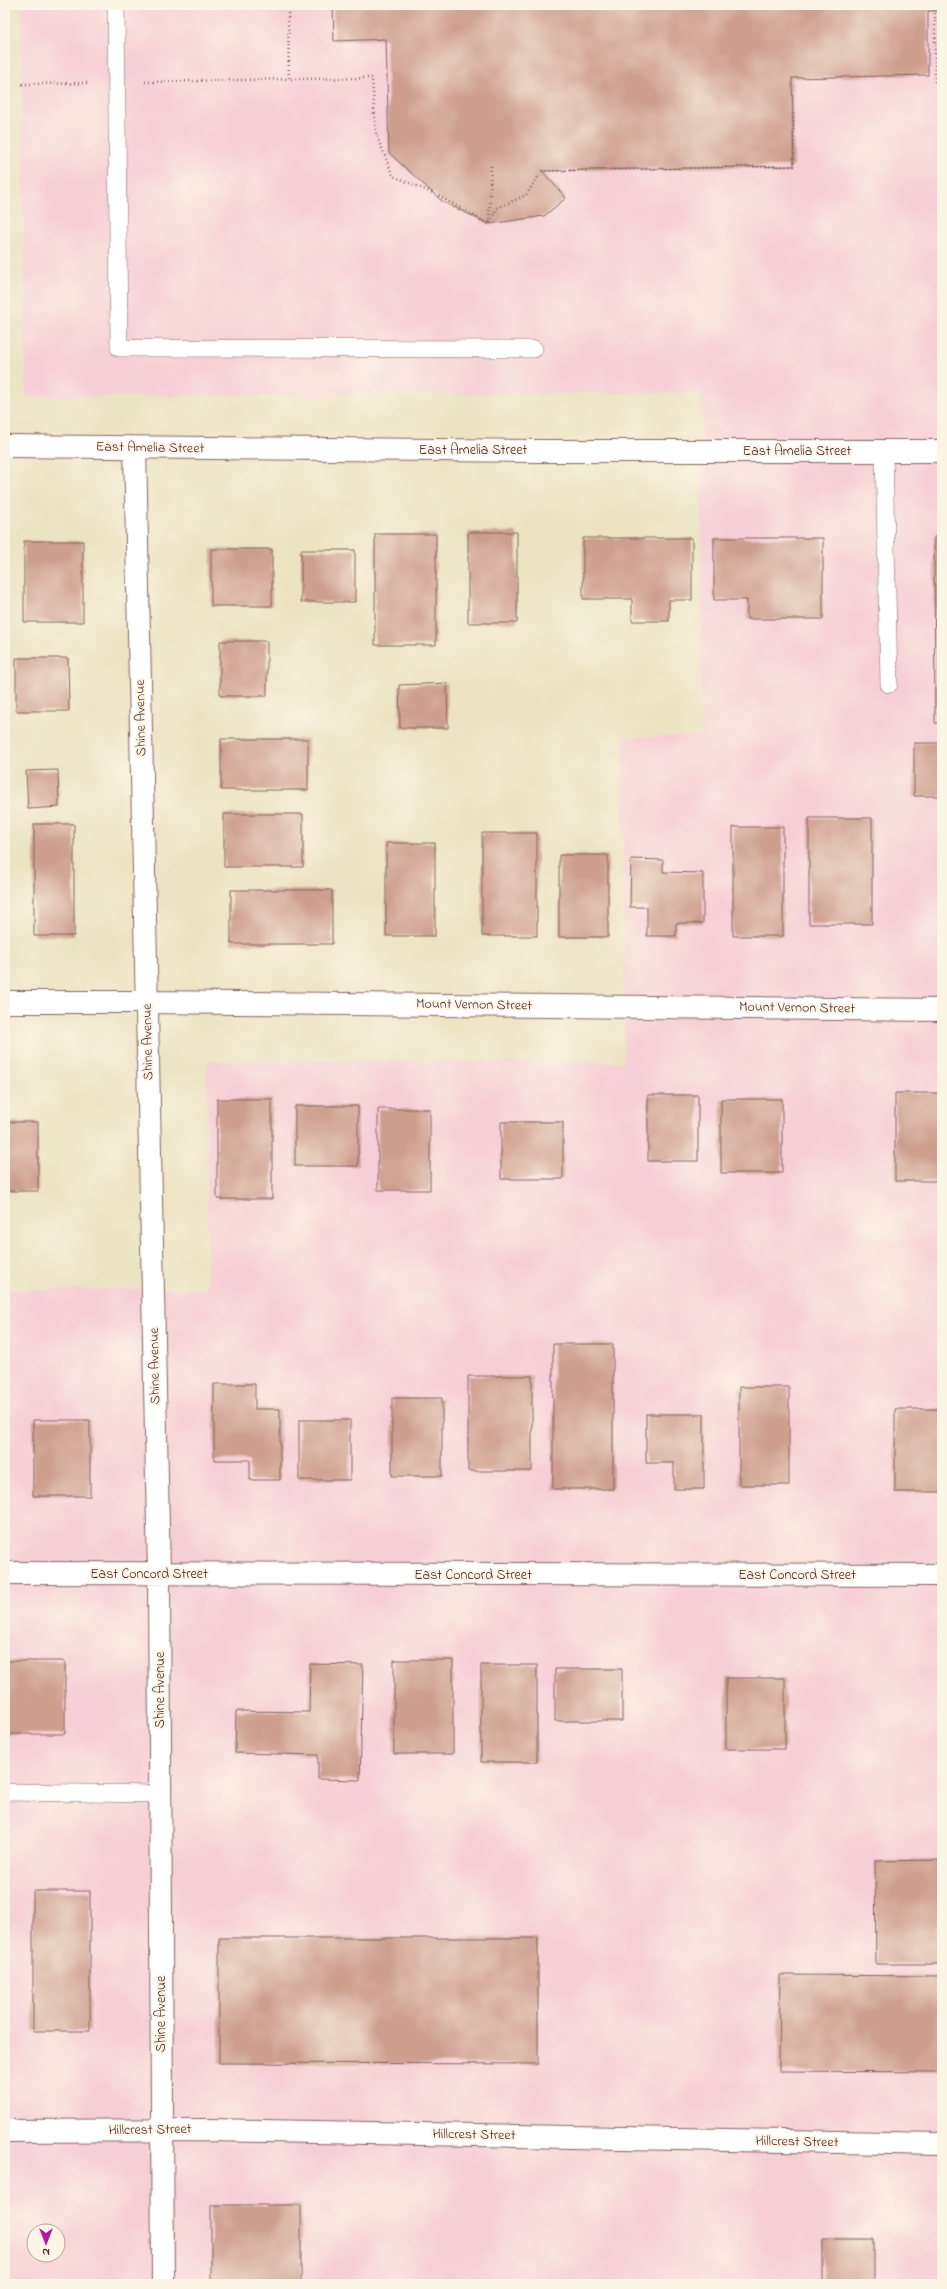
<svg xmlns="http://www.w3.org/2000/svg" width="947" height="2289" font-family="'Indie Flower',sans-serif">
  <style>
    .built { fill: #f6cfd6; fill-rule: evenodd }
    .building { fill: #ce9f8f }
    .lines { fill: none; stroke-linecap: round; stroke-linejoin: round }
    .service-casing { stroke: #836460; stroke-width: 18 }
    .minor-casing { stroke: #836460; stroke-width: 24 }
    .path { stroke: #836460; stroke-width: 2.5; stroke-dasharray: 1 3; stroke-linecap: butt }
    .service { stroke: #fff; stroke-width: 17 }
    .minor { stroke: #fff; stroke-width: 22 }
    .labels { text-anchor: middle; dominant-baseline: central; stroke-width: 4; stroke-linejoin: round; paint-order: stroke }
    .street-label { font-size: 14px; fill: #4a1f2b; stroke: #fcf5e5 }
  </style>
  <rect width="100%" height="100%" fill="#fcf5e5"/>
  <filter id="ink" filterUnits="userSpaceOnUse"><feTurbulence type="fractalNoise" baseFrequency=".025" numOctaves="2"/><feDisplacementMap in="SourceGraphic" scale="8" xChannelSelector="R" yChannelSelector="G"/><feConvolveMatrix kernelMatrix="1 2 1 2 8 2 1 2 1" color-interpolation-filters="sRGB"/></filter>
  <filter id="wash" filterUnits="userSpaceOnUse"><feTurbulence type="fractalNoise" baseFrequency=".012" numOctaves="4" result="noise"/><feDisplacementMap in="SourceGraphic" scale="16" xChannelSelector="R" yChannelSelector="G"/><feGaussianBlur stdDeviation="0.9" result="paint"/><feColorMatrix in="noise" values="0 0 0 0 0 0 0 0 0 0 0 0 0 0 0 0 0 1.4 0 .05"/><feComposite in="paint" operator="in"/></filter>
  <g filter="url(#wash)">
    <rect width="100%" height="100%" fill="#ece3c2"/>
    <path class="built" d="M21,5h921v2279h-937v-994l202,-1v-228l417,1 -1,-325 78,-1 1,-343 -676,4zM34,2231h24v24h-24z"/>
    <g id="blocks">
      <path class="building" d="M333,5h609v6h-14v64l-136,3 2,88 -252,5 24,27 -22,18 -55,8 -46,-22 -54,-49 -3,-114 -52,2z
        M468,532h49v91h-49z
        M375,534h61v111h-61z
        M942,536v187h-7l-1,-186z
        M583,538h109v62h-23v21h-37v-22h-49z
        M714,538h109v81h-76v-19h-33z
        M24,541h59v81h-59z
        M211,549h61v57h-61z
        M301,550h54v52h-54z
        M220,641h47v55h-47z
        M16,658h52l1,53h-53z
        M447,683l1,45h-48l-1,-43z
        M221,739h87v51h-87z
        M914,743h28v53h-28z
        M58,770l1,37 -31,2 -2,-38z
        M224,814h79v53h-79z
        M809,818h63v106h-63z
        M34,824h40v112h-40z
        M733,827h50v109h-50z
        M482,833h55v103h-55z
        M386,843h49v93h-49z
        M559,855h49v82h-49z
        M631,859l32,1v12l40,1v50h-27v13h-29v-29h-17z
        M231,890h101v54h-101z
        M895,1093h47v88h-47z
        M648,1095h50v66h-50z
        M217,1099h55v100h-55z
        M721,1099h61v74h-61z
        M295,1106h63v60h-63z
        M378,1109h52v81h-52z
        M5,1122h33v69h-33z
        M501,1122h62v57h-62z
        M553,1344h60v145h-60z
        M468,1376h64v95h-64z
        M214,1384h41v25h25v71h-30v-20h-36z
        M739,1387h50v98h-50z
        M392,1398h50v78h-50z
        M895,1409h47v83h-47z
        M646,1414h58v75h-30v-26h-28z
        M33,1420h57v76h-57z
        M299,1420h51v60h-51z
        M394,1660h59v94h-59z
        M5,1661h60v73h-60z
        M310,1664l53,1 -3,115 -42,-1v-24l-83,-2 1,-42 73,1z
        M481,1665h56v97h-56z
        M555,1669h67v52h-67z
        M726,1678h59v71h-59z
        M942,1860v104h-66l-1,-103z
        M33,1891h57v140h-57z
        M219,1938h319v126l-319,-1z
        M780,1975l162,1v96l-163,-1z
        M211,2205h90v79h-90z
        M823,2239h51v45h-51z"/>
    </g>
  </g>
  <g filter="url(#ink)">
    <use href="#blocks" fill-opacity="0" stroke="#836460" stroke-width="1"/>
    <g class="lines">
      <g class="service-casing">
        <path id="service" d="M116,5l3,343 415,1
          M884,451l5,233
          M5,1792l155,2"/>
      </g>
      <g class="minor-casing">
        <path id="minor" d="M5,446l536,5h401
          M135,448l24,1126 4,710
          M5,1002h143l794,8
          M5,1573l937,2
          M5,2131l202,-1 735,14"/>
      </g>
      <path class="path" d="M288,5l1,74 83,-1 4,56 17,42 40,17 56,31
        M935,5v78
        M145,82l144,-3
        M22,84l66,-1
        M491,166l-2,58 8,-16 29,-13 16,-24 252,-5 -1,-55"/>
      <use href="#service" class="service"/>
      <use href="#minor" class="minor"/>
    </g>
  </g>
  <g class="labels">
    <g class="street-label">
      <text transform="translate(150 448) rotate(1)">East Amelia Street</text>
      <text x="473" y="450">East Amelia Street</text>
      <text x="797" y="451">East Amelia Street</text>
      <text transform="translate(141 718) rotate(-91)">Shine Avenue</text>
      <text transform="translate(474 1005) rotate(1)">Mount Vernon Street</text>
      <text transform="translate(797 1008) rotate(1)">Mount Vernon Street</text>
      <text transform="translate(148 1042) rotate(-91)">Shine Avenue</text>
      <text transform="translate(155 1366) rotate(-91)">Shine Avenue</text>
      <text x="149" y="1574">East Concord Street</text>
      <text x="473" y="1575">East Concord Street</text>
      <text x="797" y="1575">East Concord Street</text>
      <text transform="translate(160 1690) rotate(-90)">Shine Avenue</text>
      <text transform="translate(161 2014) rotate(-90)">Shine Avenue</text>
      <text transform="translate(150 2130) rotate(-1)">Hillcrest Street</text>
      <text transform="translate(474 2135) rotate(1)">Hillcrest Street</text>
      <text transform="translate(797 2142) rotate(1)">Hillcrest Street</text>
    </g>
  </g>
  <rect width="947" height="2289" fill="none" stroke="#fcf5e5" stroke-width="20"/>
  <g transform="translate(46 2243) rotate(180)"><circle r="19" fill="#fcf5e5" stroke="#b59f9b"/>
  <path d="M0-3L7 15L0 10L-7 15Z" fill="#b5179e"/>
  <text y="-6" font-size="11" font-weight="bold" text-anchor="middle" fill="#4a1f2b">N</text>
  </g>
</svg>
